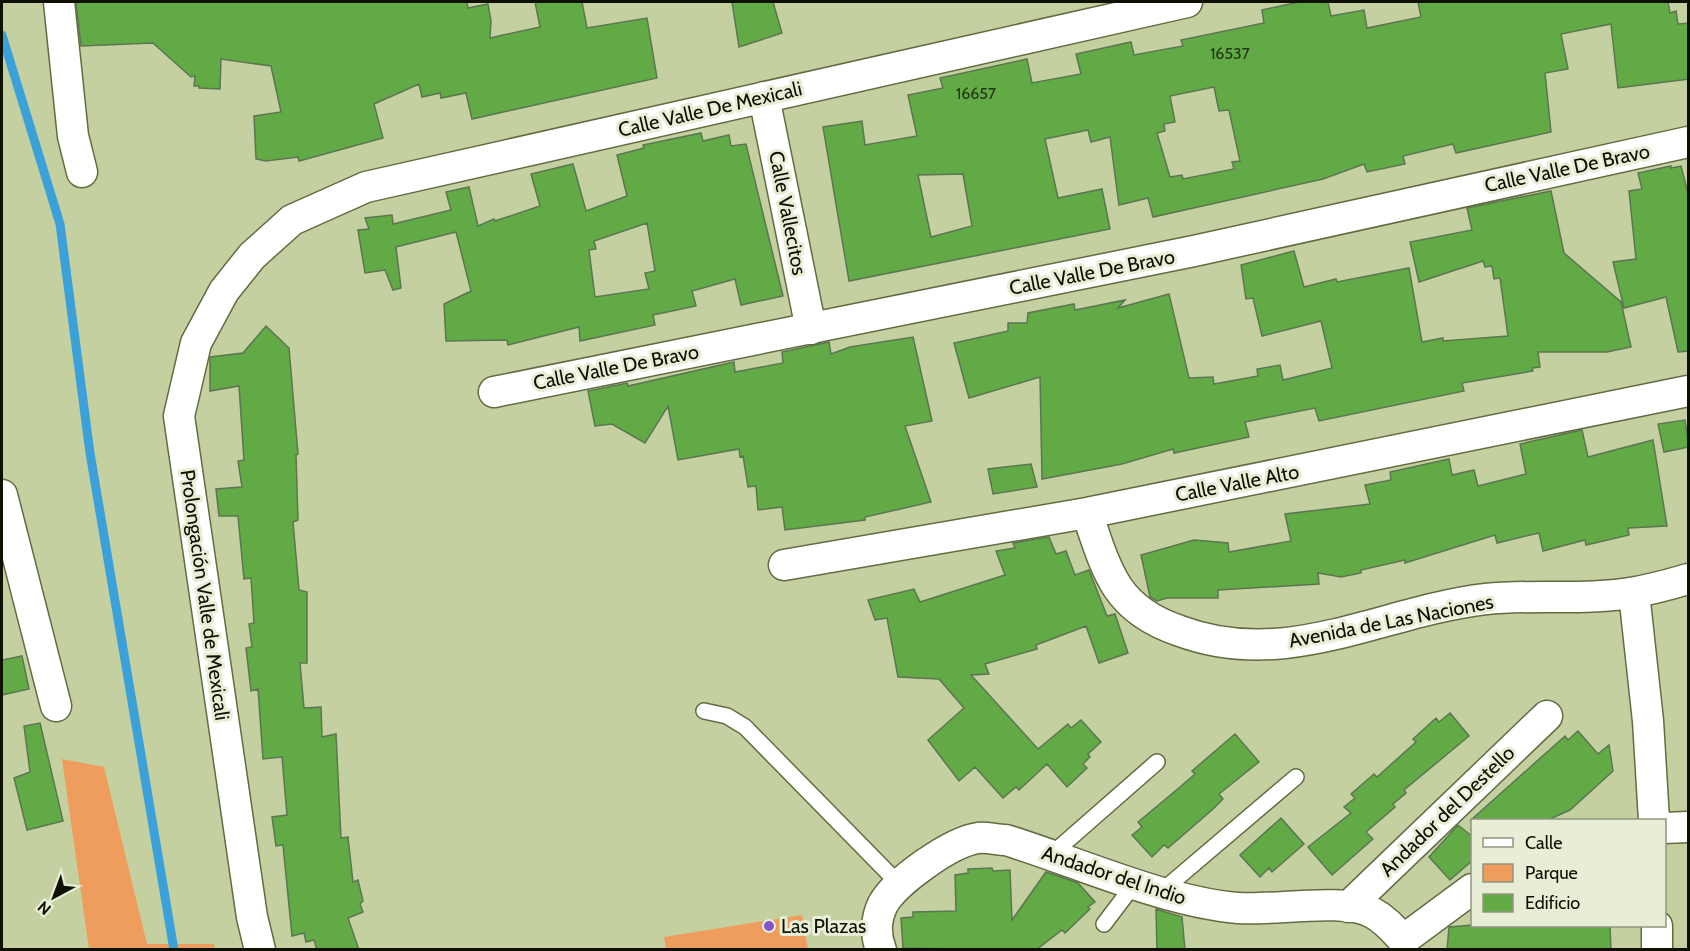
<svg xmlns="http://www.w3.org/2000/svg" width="1690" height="951" font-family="Cabin,sans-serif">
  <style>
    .green { fill: #ef9d5c }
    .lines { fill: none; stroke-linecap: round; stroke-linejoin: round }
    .stream { stroke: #3da1d9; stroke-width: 9 }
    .building { fill: #62aa45; stroke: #5b7652; stroke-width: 1.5; fill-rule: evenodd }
    .service-casing { stroke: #636b41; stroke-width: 18 }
    .minor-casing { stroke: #636b41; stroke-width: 33 }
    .service { stroke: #fff; stroke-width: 15 }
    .minor { stroke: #fff; stroke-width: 30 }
    .poi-dot { fill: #8254cd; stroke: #e8edd6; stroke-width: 2 }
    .labels { text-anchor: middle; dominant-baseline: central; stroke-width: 6; stroke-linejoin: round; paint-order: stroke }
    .number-label { font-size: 16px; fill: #233613 }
    .street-label { font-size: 20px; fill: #0e1002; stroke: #e8edd6 }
    .poi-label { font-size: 20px; fill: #0e1002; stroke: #e8edd6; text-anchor: start }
  </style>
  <rect width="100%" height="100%" fill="#c5d0a1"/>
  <path class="green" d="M62,759l42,8 43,177h67l1,5h-126z
    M802,915l6,34h-142l-2,-12z"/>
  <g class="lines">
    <path class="stream" d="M2,35l58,189 30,229 84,497"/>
  </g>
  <path class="building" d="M76,2h391l1,6 20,-4 3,17 -1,17 50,-11 -5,-25h47l5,26 60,-10 10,60 -185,41 -6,-26 -25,5 -1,-5 -18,4 -3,-13 -45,20 9,34 -84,23 -1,-4 -32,4 -10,-2 -2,-43 27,-4 -10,-46 -50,-7 -1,30 -21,-1v-2h-5l1,-10 -4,1 -38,-34 -72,3z
    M732,2h41l9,31 -43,14z
    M1299,2h29l3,14 33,-6 3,18 54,-11 -3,-15h250l2,11 6,-2 2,13 11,-1v56l-71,9 -7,-64 -50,10 7,35 -23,4 6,59 -95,21 -3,-9 -50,12 2,8 -38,8 -3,-8 -41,15 -170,38 -5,-19 -29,7 -9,-68 -19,5 -3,-12 -43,9 13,59 44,-9 8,40 -261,52 -26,-154 39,-6 3,24 52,-9 -9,-41 35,-7 -3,-10 87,-19 5,24 49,-9 -5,-20 55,-12 3,13 49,-9 -2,-6 83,-17 -2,-13zM1214,87l5,24 10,-1 11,51 -8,1 2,7 -51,10 -1,-4 -12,2 -13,-44 8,-2 -1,-7 11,-2 -5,-26zM963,174l9,52 -41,11 -13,-62z
    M701,133l2,8 26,-6 2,11 15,-2 37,152 -42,9 -6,-26 -43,12 4,15 -43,9 2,10 -75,16 -1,-14 -71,18 -1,-5 -61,1 -2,-37 27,-13 -15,-59 -60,15 5,41 -8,2 -8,-20 -20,3 -7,-43 11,-1 -4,-11 27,-3 1,9 58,-14 -5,-18 23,-5 9,39 16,-7 1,2 45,-15 -9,-32 42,-10 13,47 41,-15 -10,-41 27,-7 -1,-3zM647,223l8,48 -10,2 4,16 -54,8 -6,-47 7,-1 -2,-8z
    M1671,166v2l10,-2 8,31v154l-11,1 -12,-55 -42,11 -11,-46 23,-3 -7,-68 13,-2 -4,-16z
    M1551,191l13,62 57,49 10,45 -24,5h-69l2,15 -8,1 1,3 -71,12 2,8 -145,30 -4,-13 -70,14 4,15 -75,16 -1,-4 -51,15 -80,15 -2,-102 -71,21 -15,-55 54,-12v-8h19l1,-10 46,-9 1,6 50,-10 -7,8 51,-14 20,84 24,-1 1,7 44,-8 -1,-7 23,-4 3,15 49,-12 -11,-47 -59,15 -9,-38 -7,1 -5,-34 53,-14 10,36 32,-8 1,3 72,-14 13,74 21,-4v3l65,-5 -8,-58 -6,1 -2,-13 -7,1 -2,-6 -64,21 -9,-40 62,-12 -5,-22z
    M266,326l23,22 9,106 -2,1 2,65 -5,2 6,68 8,2v71h-7l4,45 17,-1 1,30 14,-3 5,104 7,-1 5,45 5,-2 5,21 -3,3 3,8 -15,6 11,32h-42l-3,-10 -8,2 -2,-9 -12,3 -9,-91 -7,1 -4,-29 15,-2 -5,-58 -19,2 -5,-70 -7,2 -5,-43 6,-1 -3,-23 5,-1 -3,-45 -7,1 -6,-63h-19l-3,-27 26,-2 -4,-26 6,-1 -5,-74 -29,5v-34l33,-4z
    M913,337l19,84 -27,5 26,76 -66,15v3l-80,10 -3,-23 -24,3 -2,-24 -8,1 -5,-31 -3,1 -1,-8 -61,11 -10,-54 -23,37 -33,-19 -17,2 -7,-35 39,-8 1,3 106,-24 1,10 48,-9 -1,-11 47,-10 2,12 19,-7z
    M1685,420l4,27 -25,5 -6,-28z
    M1582,430l6,27 65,-17 14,86 -39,2 1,7 -43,10 -1,-5 -42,11 -4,-18 -42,10 -2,-8 -90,28v-3l-44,10v3l-20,4 -23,-4 1,11 -101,6v8h-51l-10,3 -7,-4 -9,-42 53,-15 34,3 1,9 62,-11 -6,-27 85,-10 -5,-19 26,-5 -1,-8 59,-13 3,16 22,-5 4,16 48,-12 -6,-30z
    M1031,464l6,23 -44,7 -5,-25z
    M1049,537l7,17 10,-3 9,24 14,-5 18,46 8,-2 13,39 -29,10 -13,-37 -50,19 1,4 -52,15 4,10 -18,1 67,74 30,-25 3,4 10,-8 20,22 -13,12 2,3 -7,7 4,4 -20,19 -20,-23 -28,26 -3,-3 -13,11 -28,-31 -16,14 -31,-41 36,-32 -25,-29 -41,-2 -11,-59 -12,2 -7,-20 46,-11 6,13 85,-27 -9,-24 19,-3 -2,-5z
    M22,656l7,33 -27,6v-35z
    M1450,713l19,23 -65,54 2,3 -13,11 2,3 -29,25 7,7 -41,36 -24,-28 43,-34 -7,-6 11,-9 -4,-4 23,-20 3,3 39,-35 -3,-3 23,-21 3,4z
    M40,723l23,98 -36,9 -13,-52 16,-6 -6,-46z
    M1578,731l20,23 11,-9 4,26 -43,39 -22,10h-77l94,-84 3,4z
    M1235,734l24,28 -40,32 4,5 -11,11 -44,38 -4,-3 -12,12 -20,-22 10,-8 -4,-5 42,-35 15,-13 -3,-3z
    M1281,818l23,26 -32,28 -3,-4 -9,9 -20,-22z
    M1458,825l15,12v23l-23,20 -21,-23z
    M992,868l1,3 17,-1 2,50 34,-48 32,11 17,19 -7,5 2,2 -25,24 -3,-3 -26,20 -133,-2 -2,-30 12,-1v-5l43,-1 -1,-36 13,-2v-4z
    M1156,909l26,8 3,33h-28z
    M1473,925l137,1 1,24h-164l2,-23z"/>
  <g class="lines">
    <g class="service-casing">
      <path id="service" d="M704,711l23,5 18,11 155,158
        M1052,854l105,-92
        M1162,891l134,-114
        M1104,924l31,-41"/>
    </g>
    <g class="minor-casing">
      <path id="minor" d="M59,2l14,134 9,36
        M764,97l47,232
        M494,392l700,-141 494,-109
        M2,495l54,211
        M1087,513c9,25 16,52 31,75 15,22 38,35 62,43 107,40 202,-20 306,-32 49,-5 101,2 150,-7 17,-3 35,-8 52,-13
        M784,565l303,-52 601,-122
        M1634,593l14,128 6,99
        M1664,828l24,-1
        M1348,907l199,-191
        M1657,926v24
        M1403,940l69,-51
        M260,950l-8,-33 -73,-501 17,-73 28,-52 28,-35 40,-36 74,-33 821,-185
        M881,950c-6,-15 -5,-32 2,-46 13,-23 68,-62 95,-66 9,-1 19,2 28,2 71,22 159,62 232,68 35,3 106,-11 135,5 13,7 21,17 30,27"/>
    </g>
    <use href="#service" class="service"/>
    <use href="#minor" class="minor"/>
  </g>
  <circle class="poi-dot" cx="769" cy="926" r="6"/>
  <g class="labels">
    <g class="number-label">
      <text x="1230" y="53">16537</text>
      <text x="976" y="93">16657</text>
    </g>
    <g class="street-label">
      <text transform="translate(710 109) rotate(-13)">Calle Valle De Mexicali</text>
      <text transform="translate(1567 168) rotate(-12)">Calle Valle De Bravo</text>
      <text transform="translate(788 213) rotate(79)">Calle Vallecitos</text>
      <text transform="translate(1092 272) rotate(-11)">Calle Valle De Bravo</text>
      <text transform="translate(616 367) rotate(-11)">Calle Valle De Bravo</text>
      <text transform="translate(1237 483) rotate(-11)">Calle Valle Alto</text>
      <text transform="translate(205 595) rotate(82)">Prolongación Valle de Mexicali</text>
      <text transform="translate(1391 621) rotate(-11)">Avenida de Las Naciones</text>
      <text transform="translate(1447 811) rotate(-44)">Andador del Destello</text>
      <text transform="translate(1114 875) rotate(18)">Andador del Indio</text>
    </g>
    <g class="poi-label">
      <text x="781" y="926">Las Plazas</text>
    </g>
  </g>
  <rect width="1690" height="951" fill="none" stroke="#0e1002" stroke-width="6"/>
  <rect x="1471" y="819" width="195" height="108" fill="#e8edd6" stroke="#919581" stroke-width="1.5"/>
  <rect x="1483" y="838" width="30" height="9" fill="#ffffff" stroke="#919581" stroke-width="1.5"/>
  <text x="1525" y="849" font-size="18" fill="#0e1002">Calle</text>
  <rect x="1483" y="864" width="30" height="18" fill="#ef9d5c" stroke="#919581" stroke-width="1.5"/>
  <text x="1525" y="879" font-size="18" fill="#0e1002">Parque</text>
  <rect x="1483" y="894" width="30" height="18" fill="#62aa45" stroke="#919581" stroke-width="1.5"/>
  <text x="1525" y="909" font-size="18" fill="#0e1002">Edificio</text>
  <g transform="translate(54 897) rotate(221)" stroke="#e8edd6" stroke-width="4.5" paint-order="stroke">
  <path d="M0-4.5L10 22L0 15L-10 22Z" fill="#0e1002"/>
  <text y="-9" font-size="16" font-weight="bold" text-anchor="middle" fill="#0e1002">N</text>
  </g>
</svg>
